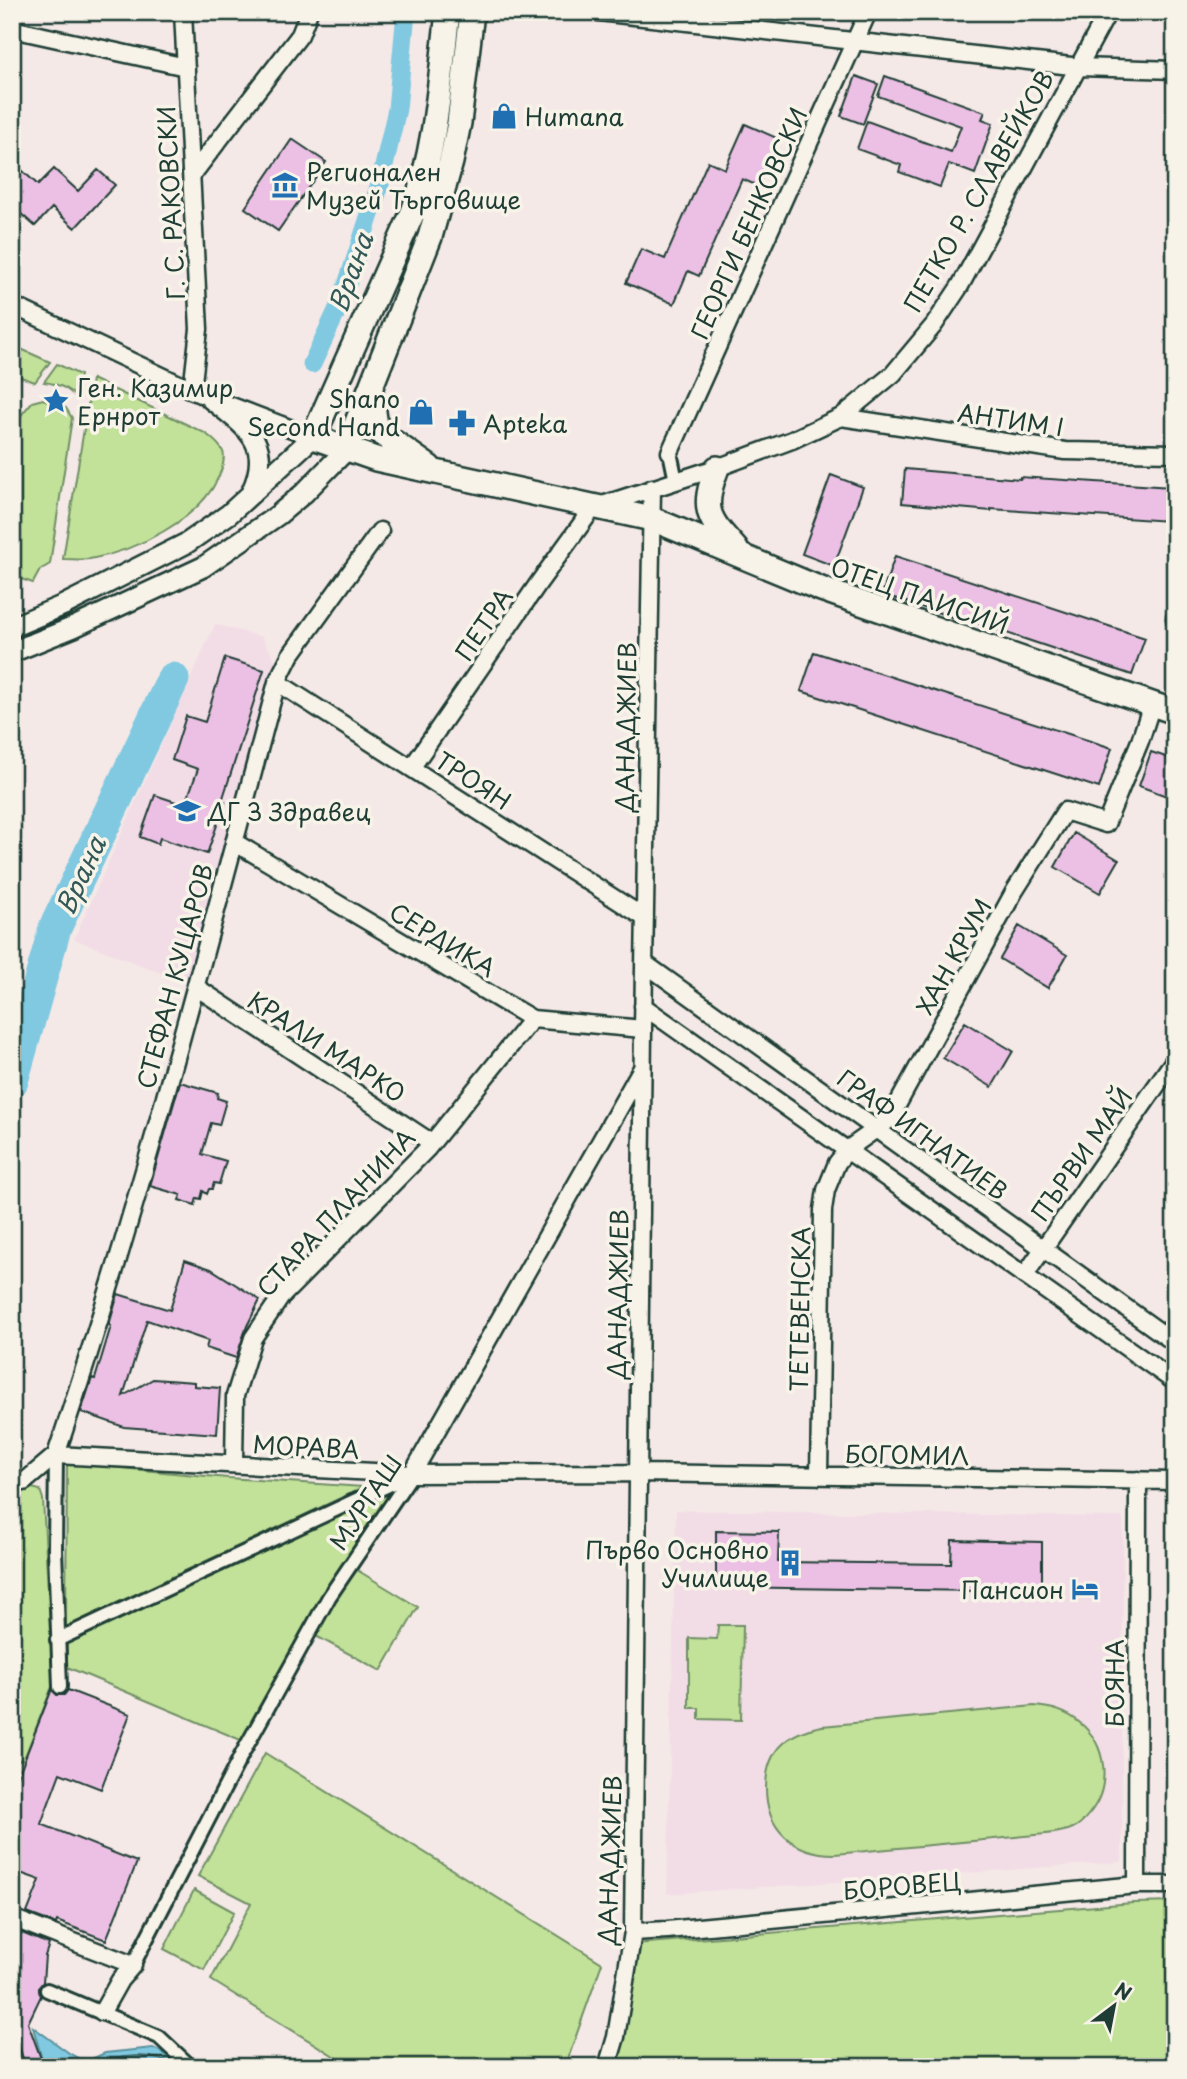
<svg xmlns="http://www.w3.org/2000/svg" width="1187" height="2079" font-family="'Playpen Sans',sans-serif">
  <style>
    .built { fill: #f2dde6 }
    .green { fill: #c2e199; stroke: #708f66; stroke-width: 2 }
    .water { fill: #80c9e1; stroke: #59919c; stroke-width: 2 }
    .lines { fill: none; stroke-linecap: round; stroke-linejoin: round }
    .shore { stroke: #467579; stroke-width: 2 }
    .canal { stroke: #80c9e1; stroke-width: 19 }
    .river { stroke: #80c9e1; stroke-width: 33 }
    .building { fill: #ecc0e4; stroke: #1f3d34; stroke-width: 2 }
    .pedestrian-casing { stroke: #1f3d34; stroke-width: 18 }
    .minor-casing { stroke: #1f3d34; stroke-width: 21 }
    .tertiary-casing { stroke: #1f3d34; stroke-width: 24 }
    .secondary-casing { stroke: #1f3d34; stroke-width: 28 }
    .pedestrian { stroke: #f7f3e8; stroke-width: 12 }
    .minor { stroke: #f7f3e8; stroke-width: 16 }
    .tertiary { stroke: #f7f3e8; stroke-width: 19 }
    .secondary { stroke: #f7f3e8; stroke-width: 23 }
    .labels { text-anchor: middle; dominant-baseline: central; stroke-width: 7; stroke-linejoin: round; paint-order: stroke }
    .poi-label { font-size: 24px; fill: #1f3d34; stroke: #f7f3e8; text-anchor: start }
    .street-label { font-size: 24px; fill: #1f3d34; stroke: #f7f3e8 }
    .water-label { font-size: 26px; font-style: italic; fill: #325957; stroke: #f7f3e8 }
  </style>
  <rect width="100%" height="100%" fill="#f5e9e7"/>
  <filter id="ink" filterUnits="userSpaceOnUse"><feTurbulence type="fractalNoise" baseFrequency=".0143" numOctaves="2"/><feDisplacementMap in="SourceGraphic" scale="14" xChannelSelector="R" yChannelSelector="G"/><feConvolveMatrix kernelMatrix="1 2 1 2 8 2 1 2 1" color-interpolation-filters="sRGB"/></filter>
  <g filter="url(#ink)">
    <path class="built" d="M215,624l47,13 20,34 -86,316 -122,-48z
      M676,1510l447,7 -1,345 -455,32z"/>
    <path class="green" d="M12,345l38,17 -15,20 -23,-8z
      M57,364l23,11 -4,22c-10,-10 -18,-13 -32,-15z
      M92,379l113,54c20,15 24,21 13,45 -19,42 -83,73 -128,81 -8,1 -18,0 -27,0z
      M43,399l23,9 6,10 -22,146 -10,6 -7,13 -21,-7v-150l20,-24z
      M67,1463l161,15 136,9 -298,140z
      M32,1488l8,2 3,9 10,185 -29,75 -12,2v-268z
      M388,1491h8l-153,250 -176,-74v-24z
      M357,1570l61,37 -37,64 -67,-36 22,-36z
      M718,1625h25l-2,95 -42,-1v-11h-10v-70l28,1z
      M1034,1706c16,1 32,5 45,16 28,22 33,65 10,92 -4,5 -10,12 -16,14 -9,4 -18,5 -27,6l-211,20c-41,0 -69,-24 -69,-66 0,-15 3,-29 13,-41 11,-12 27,-18 43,-21z
      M265,1753l337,210 -37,104h-232l4,-9 -126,-78 40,-77 -53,-27z
      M194,1890l40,22 -30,58 -40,-21z
      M1175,1902v165h-560l16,-65 4,-58 498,-41z"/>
    <path class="water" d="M33,2027l36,26 16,9 20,-9 48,-5 25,11 6,8h-140z"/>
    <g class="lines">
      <path class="shore" d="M92,2067c25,-12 59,-17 83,0"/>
      <path class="canal" d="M312,364l30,-64 38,-116 17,-75 9,-97"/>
      <path class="river" d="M12,1081l43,-153 118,-249"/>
    </g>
    <path class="building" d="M856,76l22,8 -15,40 -22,-8z
      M885,76l100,36 -3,7 11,4 -18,51 -26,-10 -9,23 -41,-15 2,-7 -44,-16 10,-28 84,31 10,-26 -83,-30z
      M745,124l34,15 -21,47 -16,-7 -43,97 -11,-5 -14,33 -48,-21 15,-34 24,10 43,-98 17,8z
      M292,139l34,23 -48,69 -33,-23z
      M12,161l26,24 16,-16 24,22 20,-21 17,15 -40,43 -23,-20 -17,18 -23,-20z
      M905,469l115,10v-2l151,10 -2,34 -178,-12v2l-89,-8z
      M831,475l32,12 -29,79 -32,-12z
      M895,556l250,82 -13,37 -164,-55 -1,2 -85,-28z
      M814,652l298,96 -13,40 -298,-97z
      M225,658l39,12 -42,131 3,1 -18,52 -47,-16 -2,6 -18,-7 15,-42 30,10 13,-36 -26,-9 14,-44 19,6z
      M1151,752l24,8v39l-36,-13z
      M1074,833l45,27 -19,33 -45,-26z
      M1019,926l48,29 -19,33 -48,-29z
      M965,1022l48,29 -21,36 -49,-29z
      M180,1082l38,11 -1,5 9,3 -7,24 -8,-2 -9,31 24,7 -7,23 -5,-1 -2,6h-3l-2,5 -4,-3 -2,8 -4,-1 -2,7 -16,-5 2,-5 -31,-9z
      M185,1260l26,9 49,31 -13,26 -11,32 -30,-10 2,-7 -61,-21 -24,76 30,-17 41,3v4l26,2 -3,46 -93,-7 -43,-15 11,-34 3,1 16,-53 -2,-1 9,-31 52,16z
      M716,1531l63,1 -1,30 173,2 1,-24 90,2v50l-326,-5z
      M52,1689l5,6h7l4,-5 62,24 -29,75 -41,-16 -19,51 96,38 -31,78 -49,-19 -1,3 -29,-11 13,-33 -28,-10v-91l4,2z
      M12,1929l37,15 -4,12 -2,26 -4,5 2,9 -13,27 16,44h-18l-14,-41z"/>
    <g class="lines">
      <g class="pedestrian-casing">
        <path id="pedestrian" d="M670,452l6,29
          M56,1455l-1,94 5,138
          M57,1640l355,-166
          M133,1965l109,-211 87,-157 83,-123
          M47,1990l112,47 32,30"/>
      </g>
      <g class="minor-casing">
        <path id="minor" d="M183,12l16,317 -7,62
          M599,12l481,55 95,3
          M12,29l174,38
          M192,175l108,-140 9,-23
          M12,305l188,89
          M221,402l92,35
          M841,417l224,34 110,2
          M670,452l198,-440
          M1175,619v-1
          M277,682l368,236
          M412,767l128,-186 53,-73 129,-42 70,-26 49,-23 52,-43 41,-49 26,-39 148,-274
          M234,842l298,177 111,10
          M644,963l531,380
          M196,987l236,156
          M643,1006l532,376
          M1025,1275l150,-216
          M56,1455l356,19 226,-1 537,8
          M56,1455c85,-254 152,-514 221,-773l13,-26 90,-125
          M234,1464l1,-68 18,-58 28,-41 146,-148 105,-130
          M412,1474l230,-406
          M819,1476l4,-266 3,-20 11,-27 11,-14 41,-29 125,-228 51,-81 41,13 34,-83 12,-37
          M12,1483l12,-1 32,-27
          M1137,1885l1,-405
          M12,1918l121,47 -13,15 -18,32
          M633,1932l34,-2 470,-45h38
          M607,2067l9,-30 17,-105 10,-903 9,-541"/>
      </g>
      <g class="tertiary-casing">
        <path id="tertiary" d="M211,399c34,28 63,43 41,92
          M12,627l52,-22 123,-62 42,-29 84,-77
          M12,652l62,-25 129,-60 75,-52 26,-22 42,-43"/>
      </g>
      <g class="secondary-casing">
        <path id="secondary" d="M448,12c-8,68 -12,136 -35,200l-100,225 63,22 276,60 169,70 354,123
          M371,391l5,35 9,10 44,31
          M346,450l84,-213 21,-75 8,-39 13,-111
          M717,468c-16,41 -10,50 19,81"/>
      </g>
      <use href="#pedestrian" class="pedestrian"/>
      <use href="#minor" class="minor"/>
      <use href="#tertiary" class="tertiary"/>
      <use href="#secondary" class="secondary"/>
    </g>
  </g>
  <defs>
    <g id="shop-bare" transform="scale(2.1)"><path d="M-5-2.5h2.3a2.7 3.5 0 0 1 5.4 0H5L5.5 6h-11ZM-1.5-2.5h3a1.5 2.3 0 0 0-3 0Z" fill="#1f6fb2" stroke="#f7f3e8" stroke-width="2.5" paint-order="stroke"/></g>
    <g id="museum-bare" transform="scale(2.1)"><path d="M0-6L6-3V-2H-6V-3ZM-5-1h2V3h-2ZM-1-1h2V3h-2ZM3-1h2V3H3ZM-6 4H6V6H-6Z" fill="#1f6fb2" stroke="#f7f3e8" stroke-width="2.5" paint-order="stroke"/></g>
    <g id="sight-bare" transform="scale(2.1)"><path d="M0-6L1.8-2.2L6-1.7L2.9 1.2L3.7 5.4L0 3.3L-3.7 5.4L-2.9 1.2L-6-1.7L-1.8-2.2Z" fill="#1f6fb2" stroke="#f7f3e8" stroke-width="2.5" paint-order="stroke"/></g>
    <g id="pharmacy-bare" transform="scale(2.1)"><path d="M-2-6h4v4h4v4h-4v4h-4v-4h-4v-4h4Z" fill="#1f6fb2" stroke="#f7f3e8" stroke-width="2.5" paint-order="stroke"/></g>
    <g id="school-bare" transform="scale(2.1)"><path d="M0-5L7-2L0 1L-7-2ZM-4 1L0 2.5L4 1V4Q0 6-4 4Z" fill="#1f6fb2" stroke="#f7f3e8" stroke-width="2.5" paint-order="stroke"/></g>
    <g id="building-bare" transform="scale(2.1)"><path d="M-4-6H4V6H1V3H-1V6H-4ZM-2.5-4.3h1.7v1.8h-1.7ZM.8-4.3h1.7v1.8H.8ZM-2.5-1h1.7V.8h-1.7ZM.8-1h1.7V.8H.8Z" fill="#1f6fb2" stroke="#f7f3e8" stroke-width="2.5" paint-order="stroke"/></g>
    <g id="hotel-bare" transform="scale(2.1)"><path d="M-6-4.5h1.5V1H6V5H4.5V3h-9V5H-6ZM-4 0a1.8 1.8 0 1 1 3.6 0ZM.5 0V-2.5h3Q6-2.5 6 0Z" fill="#1f6fb2" stroke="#f7f3e8" stroke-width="2.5" paint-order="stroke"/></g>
  </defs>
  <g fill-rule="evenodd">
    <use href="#shop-bare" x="504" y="116"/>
    <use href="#museum-bare" x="285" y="185"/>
    <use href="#sight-bare" x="56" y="401"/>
    <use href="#shop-bare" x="421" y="412"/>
    <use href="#pharmacy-bare" x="462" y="423"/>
    <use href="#school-bare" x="187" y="811"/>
    <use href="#building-bare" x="790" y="1563"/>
    <use href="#hotel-bare" x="1085" y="1589"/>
  </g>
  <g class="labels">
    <g class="poi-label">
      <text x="525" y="116">Humana</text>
      <text x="306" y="171">Регионален<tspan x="306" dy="28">Музей Търговище</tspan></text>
      <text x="77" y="387">Ген. Казимир<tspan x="77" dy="28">Ернрот</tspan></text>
      <text x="400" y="398" text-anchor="end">Shano<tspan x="400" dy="28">Second Hand</tspan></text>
      <text x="483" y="423">Apteka</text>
      <text x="208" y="811">ДГ 3 Здравец</text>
      <text x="769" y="1549" text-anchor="end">Първо Основно<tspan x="769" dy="28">Училище</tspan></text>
      <text x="1064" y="1589" text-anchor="end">Пансион</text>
    </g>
    <g class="street-label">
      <text transform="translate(978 191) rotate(-60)">ПЕТКО Р. СЛАВЕЙКОВ</text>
      <text transform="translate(170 203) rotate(-93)">Г. С. РАКОВСКИ</text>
      <text transform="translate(748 223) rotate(-66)">ГЕОРГИ БЕНКОВСКИ</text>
      <text transform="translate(1011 419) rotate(8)">АНТИМ I</text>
      <text transform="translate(920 595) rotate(19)">ОТЕЦ ПАИСИЙ</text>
      <text transform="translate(483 624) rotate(-56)">ПЕТРА</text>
      <text transform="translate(625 727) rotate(-89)">ДАНАДЖИЕВ</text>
      <text transform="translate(474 780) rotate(33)">ТРОЯН</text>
      <text transform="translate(443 939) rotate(31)">СЕРДИКА</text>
      <text transform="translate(953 956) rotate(-61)">ХАН КРУМ</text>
      <text transform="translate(174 976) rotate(-75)">СТЕФАН КУЦАРОВ</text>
      <text transform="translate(327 1046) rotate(33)">КРАЛИ МАРКО</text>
      <text transform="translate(923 1134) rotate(36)">ГРАФ ИГНАТИЕВ</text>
      <text transform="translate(1081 1154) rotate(-55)">ПЪРВИ МАЙ</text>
      <text transform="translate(335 1212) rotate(-47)">СТАРА ПЛАНИНА</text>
      <text transform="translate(617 1294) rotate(-89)">ДАНАДЖИЕВ</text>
      <text transform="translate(799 1309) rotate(-89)">ТЕТЕВЕНСКА</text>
      <text transform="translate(306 1446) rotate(3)">МОРАВА</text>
      <text transform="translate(907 1454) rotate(1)">БОГОМИЛ</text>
      <text transform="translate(365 1502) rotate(-56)">МУРГАШ</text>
      <text transform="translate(1114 1683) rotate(-90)">БОЯНА</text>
      <text transform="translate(609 1860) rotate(-88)">ДАНАДЖИЕВ</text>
      <text transform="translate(902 1885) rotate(-5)">БОРОВЕЦ</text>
    </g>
    <g class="water-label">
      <text transform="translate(350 272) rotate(-70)">Врана</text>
      <text transform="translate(80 875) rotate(-65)">Врана</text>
    </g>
  </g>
  <rect width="1187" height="2079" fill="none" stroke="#f7f3e8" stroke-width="42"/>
  <rect x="21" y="21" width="1145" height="2037" fill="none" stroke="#1f3d34" stroke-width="2.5" filter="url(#ink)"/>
  <g transform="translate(1114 2006) rotate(32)" stroke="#f7f3e8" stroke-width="5" paint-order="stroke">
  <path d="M0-5L12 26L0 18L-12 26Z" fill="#1f3d34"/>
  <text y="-10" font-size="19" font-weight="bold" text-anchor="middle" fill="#1f3d34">N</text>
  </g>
</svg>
